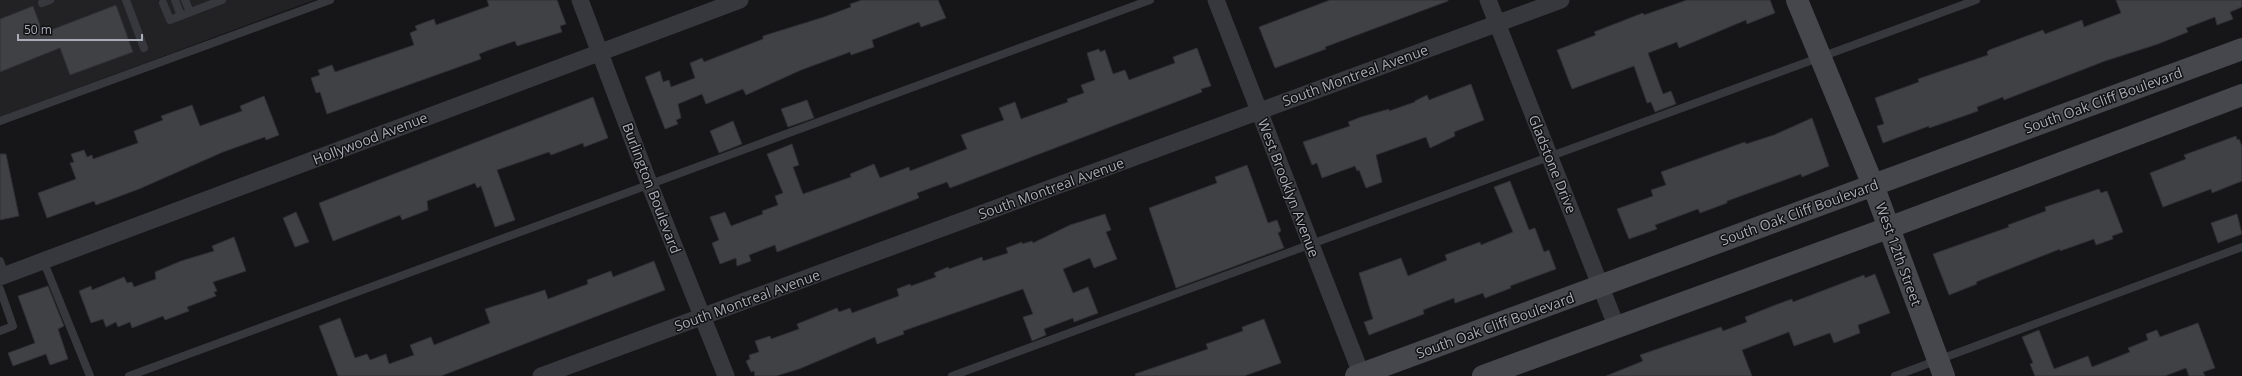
<svg xmlns="http://www.w3.org/2000/svg" width="2242" height="376" font-family="'Open Sans',sans-serif">
  <style>
    .built { fill: #222225 }
    .building { fill: #404145; stroke: #303034 }
    .lines { fill: none; stroke-linecap: round; stroke-linejoin: round }
    .lane { stroke: #37383d; stroke-width: 8 }
    .street { stroke: #37383d; stroke-width: 17 }
    .secondary { stroke: #45474d; stroke-width: 22 }
    .labels { text-anchor: middle; dominant-baseline: central; stroke-width: 3; stroke-linejoin: round; paint-order: stroke }
    .street-label { font-size: 14px; fill: #a8adb8; stroke: #111113 }
  </style>
  <rect width="100%" height="100%" fill="#161618"/>
  <path class="built" d="M0,0h314l-314,117z"/>
  <path class="building" d="M487,0h70l9,24 -6,2 2,6 -45,14 -2,-5 -26,9 -10,4 2,5 -154,55 -7,-22 -4,1 -5,-15 9,-3 -2,-5 14,-5 3,7 79,-27 -4,-12 7,-3 -2,-4 19,-7 2,6 53,-19z
    M862,0h76l8,18 -25,9 -2,-5 -47,18 2,7 -23,8 -1,-3 -49,18 -55,25 -3,-6 -37,15 -4,-10 -24,10 3,14 -5,2 2,4 -13,5 -20,-52 15,-6 3,11 6,-2 2,7 24,-9 -5,-15 12,-5 2,4 59,-23v-3l61,-19 27,-10 -1,-3z
    M1330,0h118v1l-123,46 1,2 -51,19 -16,-41z
    M1687,0h83l5,13 -28,11 -1,-4 -67,28 -2,-6 -29,11 15,41 8,-3 5,13 -21,8 -4,-10 -4,1 -13,-37 -62,23 -15,-39 39,-15 -2,-3 36,-14 13,-5 1,2z
    M2116,0h126v7l-12,5 3,7 -16,6 -2,-8 -29,11 2,4 -30,12 -53,17 -101,39 -1,-3 -26,10 1,4 -14,5 -35,12v-2l-46,17 -6,-17 7,-2 -9,-26 44,-16 -1,-3 70,-24 -1,-3 2,-2 54,-20 2,4 37,-14 2,7 37,-14z
    M116,5l17,47 -63,23 -10,-27 -60,24v-53l33,-13 10,27z
    M1197,48l14,38 -10,3 1,3 -252,96 -3,-6 -30,11 2,5 -142,54 -2,-7 -26,10 2,6 -14,5 -1,-8 -16,6 -8,-21 7,-3 -9,-23 15,-5 6,14 32,-12 -1,-3 16,-6 -3,-9 8,-3 -16,-39 25,-10 7,21 -6,2 10,27 48,-17 -1,-3 24,-10 6,14 29,-11 1,4 57,-22 -6,-14 43,-15 -5,-12 16,-6 6,17 47,-17 -1,-3 17,-6 -3,-8 14,-5 -8,-27 12,-4 1,3 5,-2 8,24 12,-4 4,10 46,-17 -2,-6z
    M1471,84l13,36 -30,12 1,4 -25,12 -4,-11 -50,18 6,27 -16,6 -7,-18 -2,1 -2,-5 -33,12 -5,-15 -5,2 -9,-23 47,-16 -2,-4 13,-5 28,-8v2l26,-9v-1l12,-6 2,5z
    M264,96l15,39 -13,5 -1,-3 -42,15 -84,37 -43,16 -2,-4 -47,17 -9,-25 38,-14 -6,-16 4,-1 -3,-8 13,-4 3,7 5,-2 1,4 45,-16 -4,-12 29,-11 -2,-4 31,-11 8,21 42,-15 -2,-5z
    M593,97l15,41 -24,9 -1,-4 -32,12 -2,-3 -52,18 18,50 -20,7 -14,-41 -4,2 -2,-5 -48,18 1,9 -26,10 -2,-5 -67,26 -14,-38z
    M807,100l7,18 -26,9 -7,-18z
    M1812,118l17,48 -27,11 -1,-3 -74,27v2l-27,10 -2,-4 -43,16 2,4 -28,10 -12,-30 36,-13 -2,-6 15,-5 -5,-13 84,-30 1,2 28,-9z
    M733,121l9,23 -23,9 -9,-22z
    M2236,136l1,4 2,-1 3,7v35l-30,12 -1,-4 -48,18 -13,-34 36,-14 -2,-4z
    M0,154h6l13,62 -19,4z
    M1247,165l21,58 9,-3 4,11 -3,2 6,15 -108,40 -27,-80 68,-25 -2,-6z
    M1510,181l19,49 6,-2 9,24 5,-2 7,19 -46,17 1,2 -26,10 -2,-5 -28,10 -1,-5 -31,12 1,4 -55,21 -5,-13 9,-3 -14,-46 42,-15 7,18 39,-16 -2,-5 35,-13 1,3 32,-13 -19,-45z
    M2099,189l2,4 6,-2 16,41 -11,4 1,3 -17,6 -2,-6 -34,12v-2l-84,33 1,2 -28,11 -16,-41 76,-27 -1,-2 38,-14 -1,-4z
    M296,212l13,30 -14,5 -12,-29z
    M1105,214l6,16 -5,2 11,27 -23,9 -4,-10 -27,11 10,24 15,-6 10,26 -24,9 -1,-4 -29,11 2,6 -14,6 -9,-24 10,-3 -10,-25 -120,42 1,3 -27,10 -2,-7 -76,32 -23,7h-21l-1,-5 -3,1 -5,-11 4,-2 -1,-4 10,-3 -4,-11 15,-5 1,3 28,-10 -2,-5 40,-16 2,4 11,-4 2,5 47,-17 -2,-7 13,-5 1,2 25,-9 -2,-4 14,-6 1,2 33,-12 1,4 25,-8 -2,-5 16,-6v2l10,-3 1,2 37,-18z
    M2237,214l5,20 -24,9 -7,-20z
    M234,237l12,34 -33,11 4,9 -3,1 2,4 -29,11 2,4 -24,9 -2,-4 -31,12 -2,-6 -12,5 -2,-5 -10,5 -3,-8 -12,4 -12,-32 12,-5 1,4 32,-13 3,6 5,-1 2,5 22,-8 -1,-7 26,-11 33,-10 -2,-5z
    M654,261l11,29 -224,86h-103l-19,-50 21,-8 15,40 12,-4 3,6 16,-6 3,10 25,-9 -4,-10 21,-8 3,8 56,-22 -5,-14 60,-19 3,9 40,-15 -1,-4 24,-9 2,6z
    M1875,274l15,39 -32,12 2,8 -26,10 -4,-10 -36,13 -5,-14 -47,18 10,26h-146l37,-15 -3,-6 81,-28 2,4 24,-9 -2,-5 33,-13 14,-5 1,3 71,-27 1,3z
    M48,286l16,40 -6,3 10,30 -18,6 -4,-11 -33,12 -5,-13 27,-10 -17,-47z
    M1264,319l17,44 -37,13h-108l-1,-2 73,-25 -2,-5 37,-13 -1,-4z
    M2198,323l17,45 -12,4 2,4h-16l-3,-8 -21,8h-130l-5,-12 3,-1 -11,-26 17,-7 15,39 34,-13 4,11 38,-15 -2,-4 20,-8 -2,-6 11,-4 3,7z"/>
  <g class="lines">
    <path class="lane" d="M126,0l18,48
      M175,0l6,16
      M185,0l5,12
      M42,3l8,-3
      M163,3l7,17 52,-20
      M0,121l330,-121
      M43,260l47,116
      M0,261l5,14
      M0,289l13,37 -13,5
      M129,376l1021,-376
      M952,376l1024,-376
      M1895,376l347,-129"/>
    <path class="street" d="M580,0l69,183 77,193
      M1216,0l146,376
      M1488,0l129,328
      M0,277l740,-277
      M541,376l1020,-376"/>
    <path class="secondary" d="M1797,0l76,185 71,191
      M1356,376l886,-327
      M1483,376l405,-148 354,-133"/>
  </g>
  <g class="labels">
    <g class="street-label">
      <text transform="translate(1355 75) rotate(-20)">South Montreal Avenue</text>
      <text transform="translate(2103 100) rotate(-20)">South Oak Cliff Boulevard</text>
      <text transform="translate(370 138) rotate(-21)">Hollywood Avenue</text>
      <text transform="translate(1553 164) rotate(68)">Gladstone Drive</text>
      <text transform="translate(652 188) rotate(69)">Burlington Boulevard</text>
      <text transform="translate(1051 188) rotate(-20)">South Montreal Avenue</text>
      <text transform="translate(1289 188) rotate(69)">West Brooklyn Avenue</text>
      <text transform="translate(1799 212) rotate(-20)">South Oak Cliff Boulevard</text>
      <text transform="translate(1899 254) rotate(70)">West 12th Street</text>
      <text transform="translate(747 300) rotate(-20)">South Montreal Avenue</text>
      <text transform="translate(1495 325) rotate(-20)">South Oak Cliff Boulevard</text>
    </g>
  </g>
  <path d="M18 34v6h124v-6" fill="none" stroke="#a8adb8" stroke-width="2"/>
  <text x="24" y="34" font-size="12" fill="#a8adb8" stroke="#111113" stroke-width="3" paint-order="stroke">50 m</text>
</svg>
